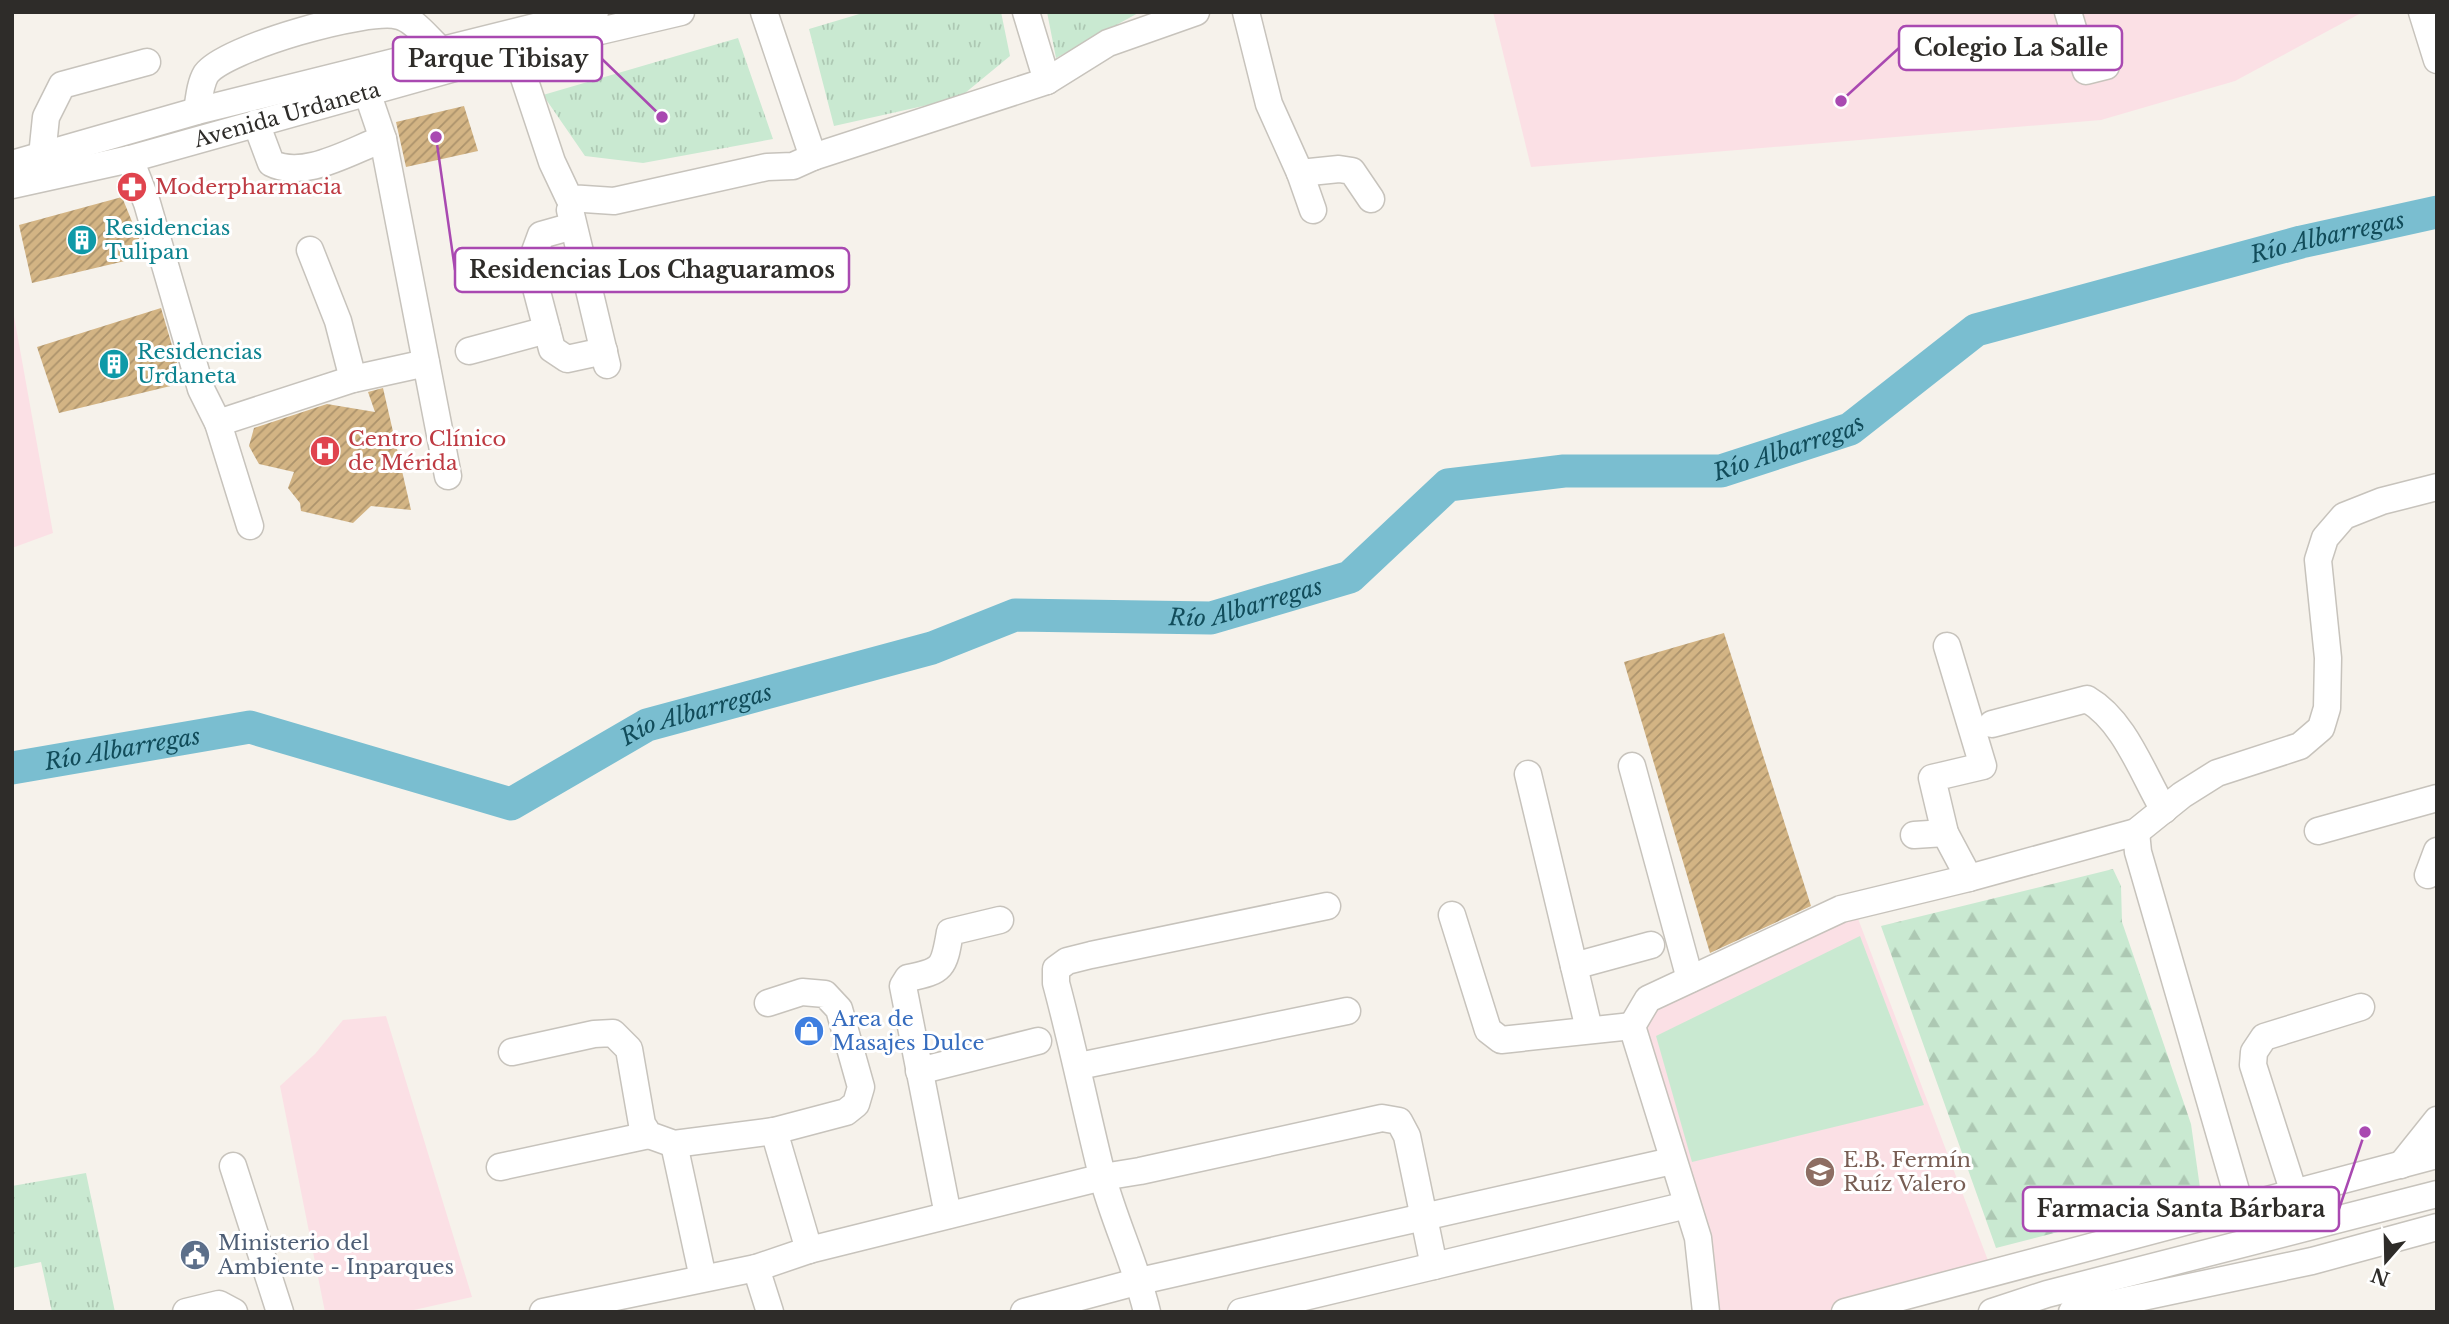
<svg xmlns="http://www.w3.org/2000/svg" width="2449" height="1324" font-family="'Libre Baskerville',serif">
  <style>
    .education { fill: #fbe0e5 }
    .grass { fill: url(#grass-tufts) }
    .forest { fill: url(#forest-firs) }
    .pitch { fill: #c9e9d1 }
    .lines { fill: none; stroke-linecap: round; stroke-linejoin: round }
    .river { stroke: #7abed0; stroke-width: 33 }
    .building { fill: url(#building-hatch) }
    .minor-casing { stroke: #c7c3bc; stroke-width: 29 }
    .minor { stroke: #fff; stroke-width: 26 }
    .labels { text-anchor: middle; dominant-baseline: central; stroke-width: 6; stroke-linejoin: round; paint-order: stroke }
    .street-label { font-size: 21px; fill: #2e2c29; stroke: #fff }
    .health-label { font-size: 21px; fill: #be3a42; stroke: #fff; text-anchor: start }
    .culture-label { font-size: 21px; fill: #0d838f; stroke: #fff; text-anchor: start }
    .shop-label { font-size: 21px; fill: #366cbe; stroke: #fff; text-anchor: start }
    .education-label { font-size: 21px; fill: #785e54; stroke: #fff; text-anchor: start }
    .service-label { font-size: 21px; fill: #4e5e75; stroke: #fff; text-anchor: start }
    .water-label { font-size: 23px; font-style: italic; fill: #114c5a; stroke: #fff }
    .leader { fill: none; stroke: #a949b1; stroke-width: 2.5 }
    .callout-dot { fill: #a949b1; stroke: #fff; stroke-width: 2.5 }
    .callout { fill: #fff; stroke: #a949b1; stroke-width: 2.5 }
    .callout-label { font-size: 23px; text-anchor: middle; font-weight: bold; fill: #2e2c29 }
  </style>
  <defs>
    <pattern id="grass-tufts" width="24" height="20" patternUnits="userSpaceOnUse" patternTransform="scale(1.75)"><rect width="24" height="20" fill="#c9e9d1"/><path d="M3 7l-1-3M5 7V3M7 7l1-3M15 17l-1-3M17 17v-4M19 17l1-3" fill="none" stroke="#adc8b3"/></pattern>
    <pattern id="forest-firs" width="22" height="20" patternUnits="userSpaceOnUse" patternTransform="scale(1.75)"><rect width="22" height="20" fill="#c9e9d1"/><path d="M5 1l3.5 6h-7zM16 11l3.5 6h-7z" fill="#adc8b3"/></pattern>
    <pattern id="building-hatch" width="6" height="6" patternUnits="userSpaceOnUse" patternTransform="scale(1.75)"><rect width="6" height="6" fill="#d3b484"/><path d="M-1 1l2-2M0 6l6-6M5 7l2-2" fill="none" stroke="#ac936c"/></pattern>
  </defs>
  <rect width="100%" height="100%" fill="#f6f2eb"/>
  <path class="education" d="M1493,12h870l-128,69 -134,39 -570,47z
    M12,305l41,228 -41,15z
    M1857,916l132,347 -164,49h-111l-73,-285 12,-23z
    M386,1016l86,281 -67,15h-80l-45,-226 35,-32 28,-34z"/>
  <path class="grass" d="M866,12h135l9,44 -51,42 -125,28 -25,-97z
    M1047,12h93l-84,46z
    M738,38l35,101 -130,24 -58,-7 -42,-61z
    M86,1173l29,139h-63l-11,-50 -29,6v-82z"/>
  <path class="forest" d="M2113,869l8,17 1,36 69,202 10,71 -205,53 -115,-322z"/>
  <path class="pitch" d="M1860,936l64,169 -232,57 -36,-126z"/>
  <g class="lines">
    <path class="river" id="s1" d="M12,768l238,-41 261,77 136,-79 285,-77 83,-33 196,3 139,-41 98,-92 116,-14h157l129,-42 126,-99 325,-88 136,-30"/>
  </g>
  <path class="building" d="M464,106l14,45 -72,16 -10,-45z
    M122,197l24,59 -114,27 -13,-58z
    M161,308l22,75 -124,30 -22,-66z
    M383,388l28,122 -40,-4 -18,17 -52,-12 -1,-8 -12,-15 6,-16 -35,-8 -4,-7 -6,-11 5,-18 73,-24 48,8 -7,-20z
    M1724,633l87,273 -101,47 -86,-291z"/>
  <g class="lines">
    <g class="minor-casing">
      <g id="minor">
        <path d="M764,12l49,145"/>
        <path d="M1026,12l21,69"/>
        <path d="M1246,12l23,92 31,69 39,-4 13,2 19,28"/>
        <path d="M2068,12l18,59 20,-5"/>
        <path d="M2422,12l15,48"/>
        <path d="M515,51l37,111 17,36 45,3 153,-34 26,-1 20,-9 234,-76 61,-38 88,-31"/>
        <path d="M367,92l16,47 65,337"/>
        <path d="M197,111c2,-12 3,-27 9,-37 19,-26 162,-67 193,-58 16,4 30,24 42,34"/>
        <path d="M256,123l15,40c33,17 79,-12 112,-24"/>
        <path d="M42,156l4,-39 16,-32 85,-23"/>
        <path d="M130,159l17,44 54,186 17,34 32,103"/>
        <path d="M12,164l185,-53 398,-99"/>
        <path d="M1300,173l13,37"/>
        <path id="s2" d="M12,185l118,-26 385,-108 166,-39"/>
        <path d="M570,210l37,155"/>
        <path d="M573,226l-32,9 -11,30 22,84 15,10 37,-8"/>
        <path d="M310,250l28,71 15,58"/>
        <path d="M469,351l78,-21"/>
        <path d="M218,423l135,-44 73,-16"/>
        <path d="M1947,646l36,120 -51,12 13,55 24,45"/>
        <path d="M1992,724l95,-25c38,22 55,74 77,111"/>
        <path d="M1632,766l58,213"/>
        <path d="M1528,774l61,255"/>
        <path d="M2318,831l119,-33"/>
        <path d="M2136,832l2,20 103,356"/>
        <path d="M1914,835l31,-2"/>
        <path d="M2428,875l9,-24"/>
        <path d="M1452,915l36,115 13,10 131,-14"/>
        <path d="M1574,966l77,-21"/>
        <path d="M512,1052l82,-18 19,-1 16,16 13,75 7,11 25,9 100,-13 72,-19 10,-8 5,-17 -22,-78 -14,-15 -23,-2 -34,11"/>
        <path d="M1079,1066l268,-55"/>
        <path d="M919,1071l119,-30"/>
        <path d="M774,1131l35,119"/>
        <path d="M674,1144l29,134"/>
        <path d="M2401,1165l36,-45"/>
        <path d="M233,1166l47,146"/>
        <path d="M500,1167l149,-32"/>
        <path d="M2294,1193l-41,-128 1,-13 10,-15 97,-30"/>
        <path d="M948,1215l-45,-229 5,-8c36,-7 36,-11 42,-46l50,-12"/>
        <path d="M1434,1266l253,-61"/>
        <path d="M756,1268l14,44"/>
        <path d="M186,1312l33,-8 15,8"/>
        <path d="M543,1312l213,-44 53,-18 294,-73 37,-6 242,-53 17,3 8,15 27,130 -193,46"/>
        <path d="M1024,1312l116,-31 532,-120"/>
        <path d="M1147,1312c-11,-47 -33,-91 -45,-137 -16,-64 -29,-129 -46,-192v-14l11,-8 24,-6 236,-49"/>
        <path d="M1706,1312l-8,-74 -66,-212 16,-27 193,-90 128,-31 167,-46 46,-37 35,-22 83,-27 21,-18 6,-20 1,-50 -10,-98 7,-22 19,-22 38,-15 55,-14"/>
        <path d="M1845,1312l592,-157"/>
        <path d="M1992,1312l55,-18 390,-100"/>
        <path d="M2072,1312l240,-51 125,-34"/>
      </g>
    </g>
    <use href="#minor" class="minor"/>
  </g>
  <defs>
    <g id="pharmacy-disc" transform="scale(1.575)"><circle r="9.5" fill="#e0444e" stroke="#fff"/><path d="M-2-6h4v4h4v4h-4v4h-4v-4h-4v-4h4Z" fill="#fff"/></g>
    <g id="building-disc" transform="scale(1.575)"><circle r="9.5" fill="#0f9aa8" stroke="#fff"/><path d="M-4-6H4V6H1V3H-1V6H-4ZM-2.5-4.3h1.7v1.8h-1.7ZM.8-4.3h1.7v1.8H.8ZM-2.5-1h1.7V.8h-1.7ZM.8-1h1.7V.8H.8Z" fill="#fff"/></g>
    <g id="hospital-disc" transform="scale(1.575)"><circle r="9.5" fill="#e0444e" stroke="#fff"/><path d="M-5-5h3v3.5h4V-5h3V5h-3V1.5h-4V5h-3Z" fill="#fff"/></g>
    <g id="shop-disc" transform="scale(1.575)"><circle r="9.5" fill="#3f7fe0" stroke="#fff"/><path d="M-5-2.5h2.3a2.7 3.5 0 0 1 5.4 0H5L5.5 6h-11ZM-1.5-2.5h3a1.5 2.3 0 0 0-3 0Z" fill="#fff"/></g>
    <g id="school-disc" transform="scale(1.575)"><circle r="9.5" fill="#8d6e63" stroke="#fff"/><path d="M0-5L7-2L0 1L-7-2ZM-4 1L0 2.5L4 1V4Q0 6-4 4Z" fill="#fff"/></g>
    <g id="civic-disc" transform="scale(1.575)"><circle r="9.5" fill="#5c6f8a" stroke="#fff"/><path d="M-.6-6.5H3V-4.5H.6V-3L4-1V1h2V6H-6V1h2V-1L-.6-3ZM-1.2 2.5V6h2.4V2.5Z" fill="#fff"/></g>
  </defs>
  <g fill-rule="evenodd">
    <use href="#pharmacy-disc" x="132" y="187"/>
    <use href="#building-disc" x="82" y="240"/>
    <use href="#building-disc" x="114" y="364"/>
    <use href="#hospital-disc" x="325" y="451"/>
    <use href="#shop-disc" x="809" y="1031"/>
    <use href="#school-disc" x="1820" y="1172"/>
    <use href="#civic-disc" x="195" y="1255"/>
  </g>
  <g class="labels">
    <g class="street-label">
      <text stroke="none"><textPath href="#s2" startOffset="284">Avenida Urdaneta</textPath></text>
    </g>
    <g class="health-label">
      <text x="155" y="187">Moderpharmacia</text>
      <text x="348" y="439">Centro Clínico<tspan x="348" dy="24">de Mérida</tspan></text>
    </g>
    <g class="culture-label">
      <text x="105" y="228">Residencias<tspan x="105" dy="24">Tulipan</tspan></text>
      <text x="137" y="352">Residencias<tspan x="137" dy="24">Urdaneta</tspan></text>
    </g>
    <g class="shop-label">
      <text x="832" y="1019">Area de<tspan x="832" dy="24">Masajes Dulce</tspan></text>
    </g>
    <g class="education-label">
      <text x="1843" y="1160">E.B. Fermín<tspan x="1843" dy="24">Ruíz Valero</tspan></text>
    </g>
    <g class="service-label">
      <text x="218" y="1243">Ministerio del<tspan x="218" dy="24">Ambiente - Inparques</tspan></text>
    </g>
    <g class="water-label">
      <text stroke="none"><textPath href="#s1" startOffset="2464">Río Albarregas</textPath></text>
      <text stroke="none"><textPath href="#s1" startOffset="1876">Río Albarregas</textPath></text>
      <text stroke="none"><textPath href="#s1" startOffset="1288">Río Albarregas</textPath></text>
      <text stroke="none"><textPath href="#s1" startOffset="721">Río Albarregas</textPath></text>
      <text stroke="none"><textPath href="#s1" startOffset="112">Río Albarregas</textPath></text>
    </g>
  </g>
  <path class="leader" d="M1841 101L1899 48M662 117L602 59M436 137L455 270M2365 1132L2339 1209"/>
  <g class="callout-dot">
    <circle cx="1841" cy="101" r="7"/>
    <circle cx="662" cy="117" r="7"/>
    <circle cx="436" cy="137" r="7"/>
    <circle cx="2365" cy="1132" r="7"/>
  </g>
  <g class="callout">
    <rect x="1899" y="26" width="223" height="44" rx="7"/>
    <rect x="393" y="37" width="209" height="44" rx="7"/>
    <rect x="455" y="248" width="394" height="44" rx="7"/>
    <rect x="2023" y="1187" width="316" height="44" rx="7"/>
  </g>
  <g class="callout-label">
    <text x="2011" y="56">Colegio La Salle</text>
    <text x="498" y="67">Parque Tibisay</text>
    <text x="652" y="278">Residencias Los Chaguaramos</text>
    <text x="2181" y="1217">Farmacia Santa Bárbara</text>
  </g>
  <rect width="2449" height="1324" fill="none" stroke="#2e2c29" stroke-width="28"/>
  <g transform="translate(2386 1261) rotate(200)" stroke="#ffffff" stroke-width="5" paint-order="stroke">
  <path d="M0-5L12 26L0 18L-12 26Z" fill="#2e2c29"/>
  <text y="-10" font-size="19" font-weight="bold" text-anchor="middle" fill="#2e2c29">N</text>
  </g>
</svg>
